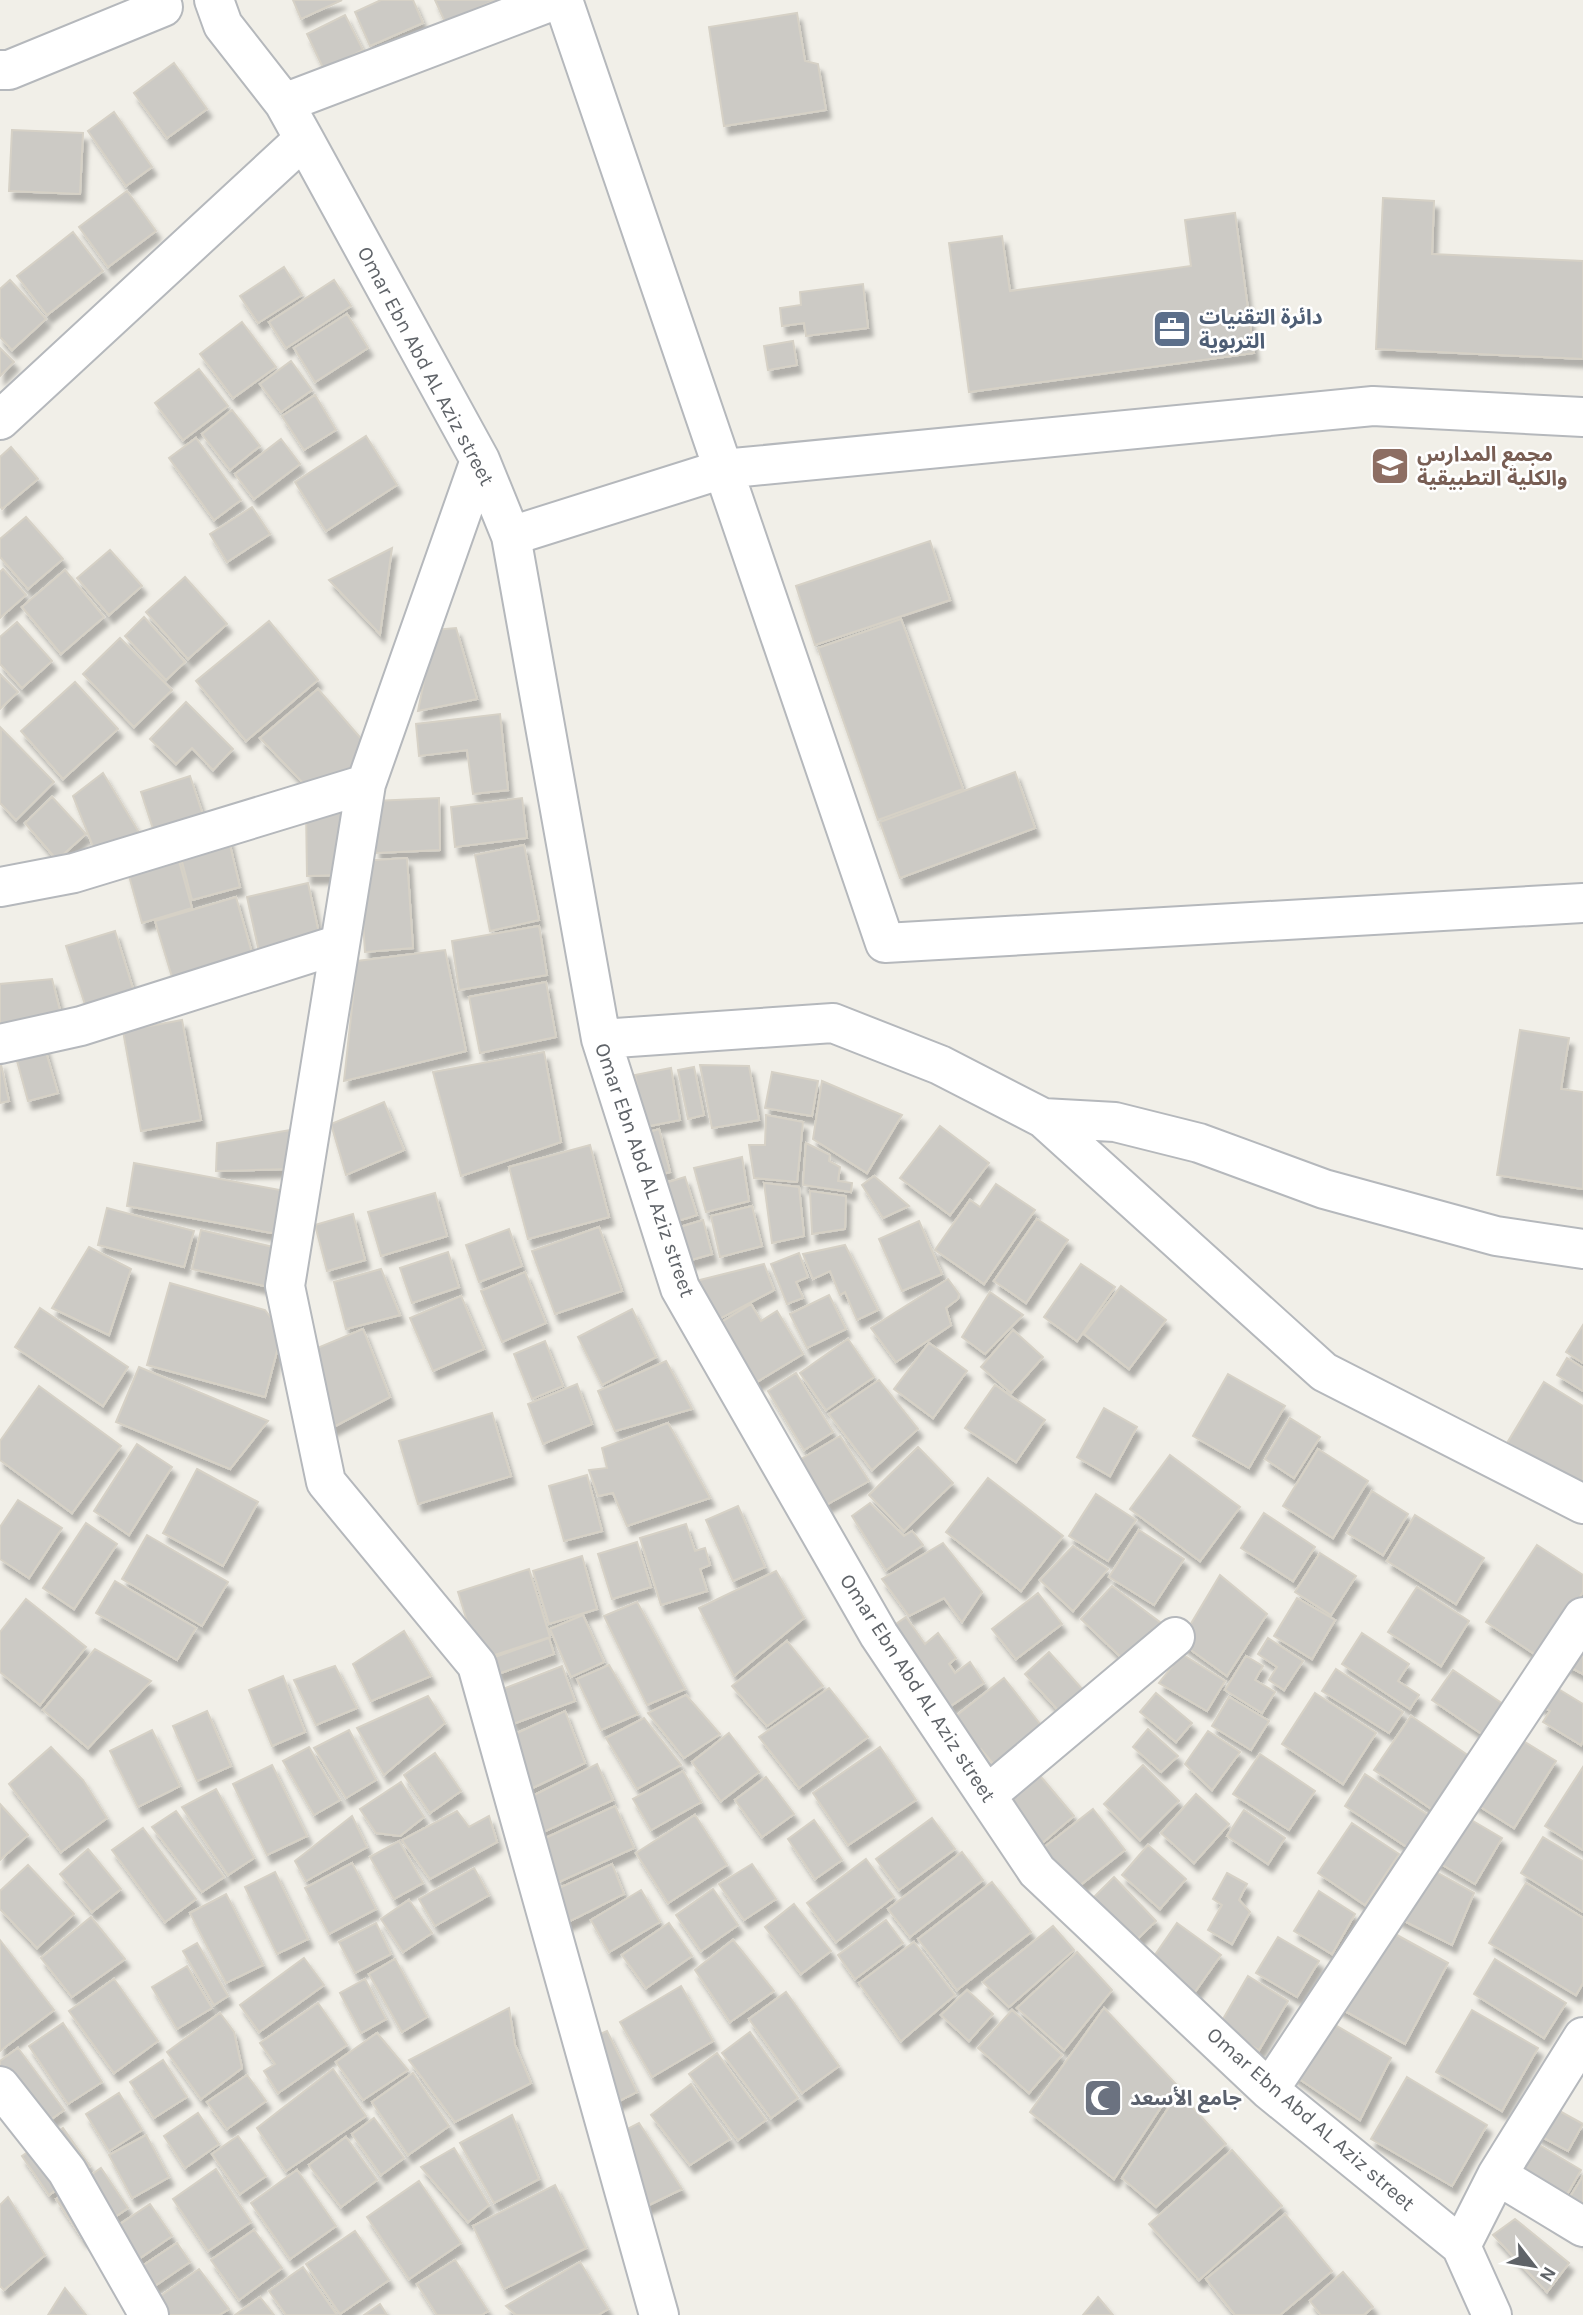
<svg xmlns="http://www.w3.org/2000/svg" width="1583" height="2315" font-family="Karla,'Noto Sans Arabic',sans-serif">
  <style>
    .building { fill: #cccac5; stroke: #d6d1c6; stroke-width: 2; filter: url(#shadow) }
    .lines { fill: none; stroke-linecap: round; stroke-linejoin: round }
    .minor-casing { stroke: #b5b8bc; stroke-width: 42 }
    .minor { stroke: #fff; stroke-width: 38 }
    .labels { text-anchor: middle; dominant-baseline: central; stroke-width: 5; stroke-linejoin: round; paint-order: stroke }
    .service-label { font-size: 21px; font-weight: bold; fill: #4e5e75; stroke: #fff; text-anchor: start }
    .street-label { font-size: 21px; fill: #5f6368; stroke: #fff }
    .education-label { font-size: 21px; font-weight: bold; fill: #785e54; stroke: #fff; text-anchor: start }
    .worship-label { font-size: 21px; font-weight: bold; fill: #5b616d; stroke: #fff; text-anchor: start }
  </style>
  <defs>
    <filter id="shadow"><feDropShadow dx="4.5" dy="8" stdDeviation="2" flood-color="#0004"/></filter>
  </defs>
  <rect width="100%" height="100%" fill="#f1efe8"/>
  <path class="building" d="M293,0h49l-41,19z
    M381,0h32l10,23 -53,23 -15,-34z
    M435,0h61l-51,22z
    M797,13l8,48 13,3 8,46 -102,16 -15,-99z
    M345,15l18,35 -39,20 -17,-36z
    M174,63l33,46 -40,29 -33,-45z
    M114,112l38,55 -26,19 -38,-55z
    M12,130l71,3 -3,61 -71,-3z
    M127,191l29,40 -48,36 -29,-40z
    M1383,198l51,3 -2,53 151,7v98l-207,-10z
    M1235,213l19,140 -285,39 -20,-149 53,-7 8,55 181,-25 -6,-46z
    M73,232l30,39 -56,44 -30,-39z
    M284,267l18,28 -44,28 -18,-27z
    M10,280l36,39 -34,31 -12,-13v-48z
    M334,280l17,26 -65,42 -17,-26z
    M863,284l5,44 -62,8 -2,-13 -22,3 -2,-18 21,-3 -1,-13z
    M347,314l21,34 -53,34 -21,-34z
    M242,322l34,45 -43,31 -33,-44z
    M793,341l4,24 -29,5 -4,-24z
    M0,348l14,14 -14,14z
    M291,361l21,29 -31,22 -21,-28z
    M199,369l29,37 -45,34 -28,-37z
    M315,395l21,35 -32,20 -22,-34z
    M232,410l28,36 -30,24 -28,-36z
    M366,436l31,49 -71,46 -31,-49z
    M196,438l45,62 -27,20 -45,-62z
    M281,439l19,25 -46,35 -19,-25z
    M11,447l27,32 -36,30 -2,-3v-49z
    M252,507l18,27 -43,28 -17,-28z
    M26,517l37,42 -35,30 -28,-32v-18z
    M930,541l20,59 -135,45 -19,-59z
    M392,548l-12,86 -51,-54z
    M110,550l32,36 -33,29 -32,-37z
    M3,569l23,26 -26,23v-46z
    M65,570l39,47 -43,37 -39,-47z
    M185,577l42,47 -39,35 -42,-47z
    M144,617l41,45 -19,18 -41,-44z
    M901,619l62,170 -85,31 -60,-172z
    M269,621l49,59 -72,61 -50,-60z
    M17,622l35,39 -30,27 -22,-24v-27z
    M456,628l21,71 -59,12 16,-81z
    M120,638l52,52 -38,37 -51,-53z
    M0,674l18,18 -18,17z
    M75,682l43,47 -55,50 -42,-48z
    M318,689l46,53 -15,32 -43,12 -46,-48z
    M186,702l47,47 -20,21 -21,-22 -16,16 -26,-25z
    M500,714l8,76 -35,4 -6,-44 -48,6 -3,-32z
    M1,728l53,54 -38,38 -16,-17z
    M1015,772l20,56 -135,50 -20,-56z
    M103,773l40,66 -45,20 -25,-63z
    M190,776l14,42 -49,17 -14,-43z
    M52,797l34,37 -29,26 -32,-37z
    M439,798l1,52 -64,3 -2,-52z
    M522,798l5,40 -72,9 -4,-40z
    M342,806l2,69 -37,1 -1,-69z
    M228,837l12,50 -48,13 -13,-50z
    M524,845l15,75 -49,11 -15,-76z
    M176,850l16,58 -50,15 -16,-58z
    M407,858l6,90 -48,4 -6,-91z
    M308,883l12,55 -61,14 -12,-55z
    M236,897l16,56 -80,24 -17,-56z
    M539,926l8,49 -88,15 -7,-49z
    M115,931l21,67 -48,16 -22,-68z
    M445,950l21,101 -122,30 13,-120z
    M52,979l11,43 -63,10v-48z
    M546,982l10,55 -76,16 -11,-56z
    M182,1020l19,100 -60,11 -18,-100z
    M1520,1030l49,8 -8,51 22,3v97l-86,-14z
    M43,1042l15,51 -30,8 -14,-51z
    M544,1052l17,90 -100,34 -28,-104z
    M0,1060l9,41 -9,2z
    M700,1065l49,1 10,54 -47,8z
    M694,1067l10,48 -16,4 -10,-49z
    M671,1068l9,52 -35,7 -10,-52z
    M772,1072l46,9 -6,35 -47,-8z
    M822,1081l80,34 -35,58 -54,-34z
    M384,1102l20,48 -58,25 -15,-51z
    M766,1115l37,7 -6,60 -43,-4 -5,-33h16z
    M940,1126l49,37 -39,52 -50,-37z
    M296,1129l-3,40 -77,2 1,-28z
    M659,1129l11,43 -23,6 -11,-42z
    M806,1143l24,12 -1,6 11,6 -2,14 14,2 -1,9 -48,-7z
    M590,1145l19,72 -81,22 -19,-72z
    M742,1157l7,44 -43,11 -12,-44z
    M134,1163l162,30 -8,43 -161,-30z
    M874,1176l35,30 -26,12 -21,-33z
    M685,1177l12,38 -29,9 -13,-38z
    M764,1183l35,4 5,49 -32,7z
    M996,1184l39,26 -51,74 -49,-34 35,-50 10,7z
    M810,1191l36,5 -1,33 -33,5z
    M435,1193l12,43 -66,20 -13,-44z
    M752,1206l10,40 -42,11 -9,-41z
    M107,1208l87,23 -10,36 -86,-22z
    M353,1214l12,46 -38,11 -12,-46z
    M1037,1219l31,21 -42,63 -32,-22z
    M703,1220l9,34 -35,10 -10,-33z
    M919,1221l23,53 -40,17 -23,-52z
    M599,1227l23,64 -67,23 -23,-63z
    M509,1229l13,37 -43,16 -13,-37z
    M201,1230l85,20 -9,39 -85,-20z
    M845,1245l33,65 -21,10 -12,-28 -5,3 -10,-24 -17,8 -10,-25z
    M89,1247l42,22 -22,66 -57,-27z
    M448,1252l11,35 -47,16 -12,-35z
    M799,1253l9,24 -12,5 7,16 -16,6 -16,-40z
    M764,1264l10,26 -62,33 -20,-41z
    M1081,1264l34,23 -38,54 -33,-24z
    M381,1269l19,46 -54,14 -12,-47z
    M525,1272l21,51 -44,19 -21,-51z
    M948,1279l11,15 -1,5 -12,9 5,17 -55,37 -25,-34z
    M170,1283l95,27 17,22 -17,65 -118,-32z
    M1121,1286l45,34 -37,49 -45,-35z
    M990,1292l33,23 -38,39 -23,-17z
    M829,1295l17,34 -39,19 -17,-34z
    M461,1296l23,53 -51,22 -23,-53z
    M751,1304l10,17 16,-10 26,43 -58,35 -35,-60z
    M40,1308l88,59 -25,39 -88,-59z
    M632,1309l24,48 -54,28 -24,-48z
    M1583,1325v38l-17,-11z
    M363,1329l27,68 -64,34 -16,-80z
    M1013,1330l30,27 -32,36 -30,-26z
    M848,1339l26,38 -48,33 -26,-37z
    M545,1341l18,45 -31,13 -18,-45z
    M929,1343l38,28 -34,47 -39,-29z
    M1567,1358l16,10v23l-26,-16z
    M666,1361l26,48 -77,22 -17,-40z
    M139,1367l129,54 -38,48 -114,-47z
    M796,1373l37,59 -29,18 -36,-59z
    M1228,1374l57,32 -36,62 -56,-32z
    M879,1380l39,49 -46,41 -43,-56z
    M1544,1382l39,24v76l-7,10 -72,-44z
    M577,1384l15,40 -49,20 -15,-40z
    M995,1385l50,35 -29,42 -51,-34z
    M39,1386l82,60 -49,67 -72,-53v-19z
    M1104,1408l33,19 -27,49 -33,-19z
    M492,1413l19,63 -93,28 -19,-63z
    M1290,1418l30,19 -26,41 -29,-19z
    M668,1423l42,75 -83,28 -14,-33 -15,3 -9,-26 18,-2 -5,-20z
    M840,1436l29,45 -43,24 -25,-46z
    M137,1444l35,23 -43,68 -35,-24z
    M918,1447l35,36 -49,48 -35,-36z
    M1318,1449l50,32 -35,57 -50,-32z
    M1170,1455l70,52 -40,54 -70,-52z
    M197,1469l61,33 -35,64 -60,-33z
    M587,1475l15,56 -38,10 -15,-55z
    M988,1478l75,58 -42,55 -75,-59z
    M1372,1491l36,23 -25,41 -36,-22z
    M1096,1494l40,26 -28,41 -39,-25z
    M18,1500l44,28 -33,50 -29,-19v-32z
    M870,1503l34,33 8,-5 11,14 -37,25 -34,-54z
    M738,1506l27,61 -32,14 -27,-61z
    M1264,1513l51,34 -22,34 -52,-33z
    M1415,1515l69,43 -28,46 -69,-43z
    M86,1523l31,21 -43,65 -31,-21z
    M686,1524l9,27 10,-3 5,17 -10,4 7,22 -46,14 -21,-67z
    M1139,1530l45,29 -30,46 -45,-28z
    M147,1535l81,47 -26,44 -80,-47z
    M637,1542l14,45 -39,12 -14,-45z
    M943,1543l39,49 -20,30 -18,-24 -35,18 -27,-37z
    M1537,1545l46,30v17l-44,65 -53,-35z
    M1073,1546l35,23 -35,42 -33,-31z
    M1320,1553l36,23 -25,39 -36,-23z
    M582,1556l15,53 -48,15 -16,-53z
    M529,1569l21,68 -71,23 -21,-68z
    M776,1571l28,47 -70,58 -35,-68z
    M1220,1575l47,39 -40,62 -47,-34z
    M115,1581l81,47 -19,32 -81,-47z
    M1112,1586l49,37 -35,39 -45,-43z
    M1417,1587l52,34 -28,45 -53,-34z
    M1038,1593l24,31 -46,35 -24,-30z
    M1297,1598l38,22 -23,39 -38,-23z
    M26,1599l60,48 -46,58 -40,-33v-40z
    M637,1602l48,87 -38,16 -43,-89z
    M583,1615l21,47 -33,15 -21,-48z
    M906,1617l19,27 13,-11 18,25 -7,6 6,9 15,-11 14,21 -42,29 -56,-81z
    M1583,1627v47l-19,-10z
    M404,1631l27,45 -60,25 -18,-37z
    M1362,1633l47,31 -11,17 21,14 -9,14 -68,-45z
    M549,1638l5,16 -56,20 -6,-16z
    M1268,1638l35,23 -19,29 -15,-10 8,-13 -19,-13z
    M787,1641l36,45 -56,40 -35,-40z
    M95,1649l56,32 -63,67 -45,-38z
    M1049,1652l43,48 -23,22 -44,-48z
    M1182,1654l43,27 -18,30 -48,-28z
    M1246,1656l17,10 -8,14 20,12 -13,21 -37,-23z
    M609,1665l29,49 -37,16 -24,-51z
    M335,1666l22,42 -41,17 -22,-45z
    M562,1666l13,35 -62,23 -13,-34z
    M1336,1669l67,43 -14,21 -67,-42z
    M1453,1670l53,36 -21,30 -53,-36z
    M283,1676l22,56 -33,14 -23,-56z
    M1537,1676l46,28v37l-2,4 -38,-23 7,-11 -25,-15z
    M1004,1678l44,56 -48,38 -19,-23 -7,7 -27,-33z
    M829,1688l39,49 -69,51 -40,-51z
    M1156,1693l36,30 -16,19 -36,-30z
    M1315,1693l61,40 -33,51 -61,-40z
    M686,1695l34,39 -36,24 -36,-45z
    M428,1696l17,27 -61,52 -27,-47z
    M1229,1697l40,24 -18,29 -39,-24z
    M207,1711l24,55 -34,15 -24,-55z
    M565,1711l20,52 -63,30 -18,-54z
    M1411,1716l58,40 -36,54 -59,-40z
    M644,1718l37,47 -44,24 -31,-51z
    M1148,1729l30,27 -17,16 -28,-25z
    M152,1730l28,56 -42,21 -28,-56z
    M349,1730l27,50 -30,18 -32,-50z
    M1208,1731l32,21 -28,38 -27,-26z
    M729,1733l30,39 -38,29 -29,-39z
    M1512,1734l44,27 -42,67 -43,-27z
    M51,1747l32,33 24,38 -46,34 -52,-68z
    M309,1747l31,53 -26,15 -31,-54z
    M880,1747l36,53 -68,45 -35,-52z
    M435,1753l26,38 -31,22 -26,-38z
    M1260,1754l55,37 -26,39 -56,-36z
    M597,1764l16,36 -76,35 -13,-35z
    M272,1765l35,71 -40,19 -34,-71z
    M1031,1765l43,51 -33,28 -43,-50z
    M1143,1765l36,36 -39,39 -36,-36z
    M1583,1767v83l-38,-24z
    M683,1771l18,31 -50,28 -18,-31z
    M1365,1774l66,43 -21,32 -65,-43z
    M766,1777l28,37 -32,23 -27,-37z
    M401,1782l23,35 -24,19 -24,-3 -16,-24z
    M216,1789l38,69 -26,17 -46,-68z
    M1196,1794l33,30 -35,39 -33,-30z
    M0,1804l28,31 -28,25z
    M615,1806l19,42 -75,34 -18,-42z
    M1093,1809l32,41 -55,43 -32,-41z
    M1244,1810l41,28 -17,26 -41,-28z
    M176,1811l48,66 -22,15 -50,-65z
    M457,1811l12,16 20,-11 8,26 -67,37 -28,-39z
    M1456,1811l46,27 -27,46 -46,-27z
    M695,1815l32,50 -59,38 -32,-50z
    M352,1816l15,31 -61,34 -11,-20z
    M932,1818l23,31 -56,41 -23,-31z
    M814,1820l28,40 -27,19 -27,-40z
    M1352,1823l47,31 -34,51 -47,-32z
    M143,1828l53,71 -31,23 -53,-72z
    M1543,1837l40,24v51l-62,-39z
    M399,1841l24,42 -29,16 -24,-42z
    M1148,1845l38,34 -26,30 -38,-34z
    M88,1849l33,40 -29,23 -32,-38z
    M962,1852l21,28 -73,57 -22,-28z
    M866,1859l28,38 -58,45 -29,-39z
    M352,1863l24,46 -47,25 -24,-46z
    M612,1864l12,30 -76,38 -11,-34z
    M752,1864l24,35 -32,21 -25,-36z
    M1422,1864l52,29 -22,52 -62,-31z
    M28,1865l46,49 -37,34 -37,-39v-18z
    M474,1868l15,27 -54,31 -16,-27z
    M275,1872l33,67 -31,15 -32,-67z
    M1227,1873l20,11 -8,16 11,12 -18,32 -24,-14 14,-25 -9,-6z
    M1114,1877l42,44 -28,27 -42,-43z
    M992,1882l39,50 -74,58 -39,-51z
    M1526,1883l57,35v65l-7,12 -87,-52z
    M713,1889l25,36 -37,26 -25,-36z
    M641,1890l19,32 -51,30 -18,-32z
    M1319,1891l36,23 -23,40 -38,-23z
    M226,1894l37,71 -37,18 -36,-70z
    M409,1900l23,33 -29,19 -22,-33z
    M794,1904l37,47 -30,23 -36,-47z
    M91,1917l34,42 -53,38 -31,-39z
    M886,1920l17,23 -48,36 -17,-24z
    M376,1923l15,31 -36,19 -16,-31z
    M669,1923l23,33 -46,32 -24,-33z
    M1177,1923l44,32 -29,41 -44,-31z
    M1375,1923l73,40 -43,81 -73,-40z
    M1053,1926l21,24 -65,57 -26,-25z
    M1278,1937l41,24 -22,36 -41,-24z
    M0,1940l54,70 -54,41z
    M733,1940l41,51 -44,31 -35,-52z
    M914,1942l41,53 -54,46 -42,-58z
    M197,1943l31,53 -14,9 -31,-54z
    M1077,1952l35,38 -48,60 -47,-42z
    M304,1958l20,27 -65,47 -19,-27z
    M395,1959l32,58 -25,15 -33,-58z
    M1495,1959l71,44 -22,35 -70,-44z
    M187,1966l25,42 -35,21 -25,-42z
    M1248,1976l40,25 -29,49 -40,-24z
    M114,1979l44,62 -44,32 -45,-62z
    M365,1979l21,40 -25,14 -21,-40z
    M681,1986l32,55 -61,36 -32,-55z
    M967,1990l26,24 -24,27 -28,-26z
    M786,1992l53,74 -37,27 -53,-74z
    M318,2003l29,42 -69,48 -14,-22 11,-7 -15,-21z
    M509,2008l6,37 16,38 -76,39 -46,-62z
    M1104,2008l72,76 -62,95 -84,-67z
    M1012,2010l50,45 -33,38 -51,-45z
    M1472,2010l66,38 -36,63 -66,-39z
    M220,2013l14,19 8,36 -41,31 -34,-47z
    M1315,2013l76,45 -31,62 -74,-50z
    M63,2023l39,59 -34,22 -39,-58z
    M607,2031l30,61 -38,19 -20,-68z
    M750,2032l48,66 -27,20 -49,-65z
    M377,2033l31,37 -45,30 -27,-38z
    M18,2048l46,62 -36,26 -28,-38v-37z
    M717,2053l49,67 -28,20 -49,-66z
    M163,2060l24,37 -33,21 -24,-36z
    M333,2069l33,47 -80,55 -29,-43z
    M413,2073l36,53 -41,29 -36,-53z
    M247,2075l19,26 -39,28 -20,-27z
    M1407,2077l80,48 -35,61 -81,-47z
    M691,2084l39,55 -40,26 -39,-50z
    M1179,2092l47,52 -70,63 -34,-29z
    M119,2093l23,37 -33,21 -23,-37z
    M1545,2103l38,21 -15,27 -39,-21z
    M198,2113l21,31 -34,24 -21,-32z
    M512,2115l27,64 -45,24 -34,-60z
    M374,2118l30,40 -23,17 -29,-41z
    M639,2123l43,66 -54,26 -26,-73z
    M63,2128l27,38 -41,29 -27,-39z
    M1518,2132l63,38 -23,40 -63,-38z
    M146,2135l23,42 -37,21 -23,-43z
    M238,2136l28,40 -26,18 -28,-40z
    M346,2137l31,43 -36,27 -32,-42z
    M454,2148l35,57 -21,17 -47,-55z
    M1232,2150l50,56 -83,74 -50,-56z
    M101,2168l27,40 -45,31 -27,-40z
    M216,2169l35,53 -43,29 -35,-52z
    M297,2170l39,56 -46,33 -39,-56z
    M1583,2176v65l-29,-18z
    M419,2181l42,62 -52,36 -42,-62z
    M555,2185l31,63 -82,41 -31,-63z
    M8,2197l37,58 -41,35 -4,-4v-81z
    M150,2204l22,32 -55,38 -22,-33z
    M1285,2214l47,57 -52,44h-45l-29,-36z
    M1515,2219l54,44 -22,29 -54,-57z
    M254,2230l28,38 -43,32 -28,-40z
    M355,2231l34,49 -49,34 -34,-50z
    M177,2243l13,19 -56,38 -13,-20z
    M455,2260l33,51 -6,4h-45l-20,-31z
    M580,2262l28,47 -10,6h-82l-10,-9z
    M303,2267l34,48h-51l-17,-24z
    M199,2269l30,40 -10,6h-78l-2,-4z
    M1343,2272l30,35 -9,8h-43l-11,-14z
    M65,2288l21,27h-38z
    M260,2297l14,18h-39z
    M1098,2297l15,18h-30z
    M380,2304l7,11h-23z"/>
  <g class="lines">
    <g class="minor-casing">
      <path id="minor" d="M214,0l9,25 61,78 20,36 176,321 31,76 90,503 79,249 199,347 158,236 232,219 192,156 31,69
        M563,0l322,943 698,-40
        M0,70h9l154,-63
        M284,103l271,-103
        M0,420l304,-281
        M480,460l-114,324 -81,502 41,196 151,183 182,650
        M511,536l212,-67 650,-63 210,11
        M0,887l74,-14 292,-89
        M601,1039l232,-16 107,42 103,53 281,254 259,132
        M0,1044l81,-18 259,-82
        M1043,1118l72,4 84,21 125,46 172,47 87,13
        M987,1795l188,-158
        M0,2086l67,85 82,144
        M1269,2090l314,-473
        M1497,2175l86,52
        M1461,2246l36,-71 86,-138"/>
    </g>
    <use href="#minor" class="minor"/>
  </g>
  <defs>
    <g id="office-square" transform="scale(2.0125)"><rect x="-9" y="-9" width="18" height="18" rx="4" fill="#5c6f8a" stroke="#fff"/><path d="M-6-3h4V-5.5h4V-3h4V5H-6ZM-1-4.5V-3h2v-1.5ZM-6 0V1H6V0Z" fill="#fff"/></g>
    <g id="school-square" transform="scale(2.0125)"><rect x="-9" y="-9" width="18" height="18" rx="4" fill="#8d6e63" stroke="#fff"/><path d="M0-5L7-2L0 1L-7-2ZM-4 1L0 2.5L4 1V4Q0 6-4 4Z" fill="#fff"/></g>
    <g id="mosque-square" transform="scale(2.0125)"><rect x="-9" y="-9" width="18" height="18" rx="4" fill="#6b7280" stroke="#fff"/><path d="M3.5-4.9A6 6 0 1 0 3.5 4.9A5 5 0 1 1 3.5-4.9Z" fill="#fff"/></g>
  </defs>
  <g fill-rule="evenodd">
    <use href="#office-square" x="1172" y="329"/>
    <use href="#school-square" x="1390" y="466"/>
    <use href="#mosque-square" x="1103" y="2098"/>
  </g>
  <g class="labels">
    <g class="service-label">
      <text x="1199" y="317">دائرة التقنيات<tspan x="1199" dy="24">التربوية</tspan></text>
    </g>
    <g class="street-label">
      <text transform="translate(426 366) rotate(62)">Omar Ebn Abd AL Aziz street</text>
      <text transform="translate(645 1170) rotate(71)">Omar Ebn Abd AL Aziz street</text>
      <text transform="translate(918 1688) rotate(57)">Omar Ebn Abd AL Aziz street</text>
      <text transform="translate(1311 2119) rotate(41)">Omar Ebn Abd AL Aziz street</text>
    </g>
    <g class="education-label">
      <text x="1417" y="454">مجمع المدارس<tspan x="1417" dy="24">والكلية التطبيقية</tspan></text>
    </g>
    <g class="worship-label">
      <text x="1130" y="2098">جامع الأسعد</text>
    </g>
  </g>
  <g transform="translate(1534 2266) rotate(121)" stroke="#ffffff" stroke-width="5" paint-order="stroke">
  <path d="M0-5L12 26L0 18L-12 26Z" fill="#5f6368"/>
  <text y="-10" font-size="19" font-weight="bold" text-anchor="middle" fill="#5f6368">N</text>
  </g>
</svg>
